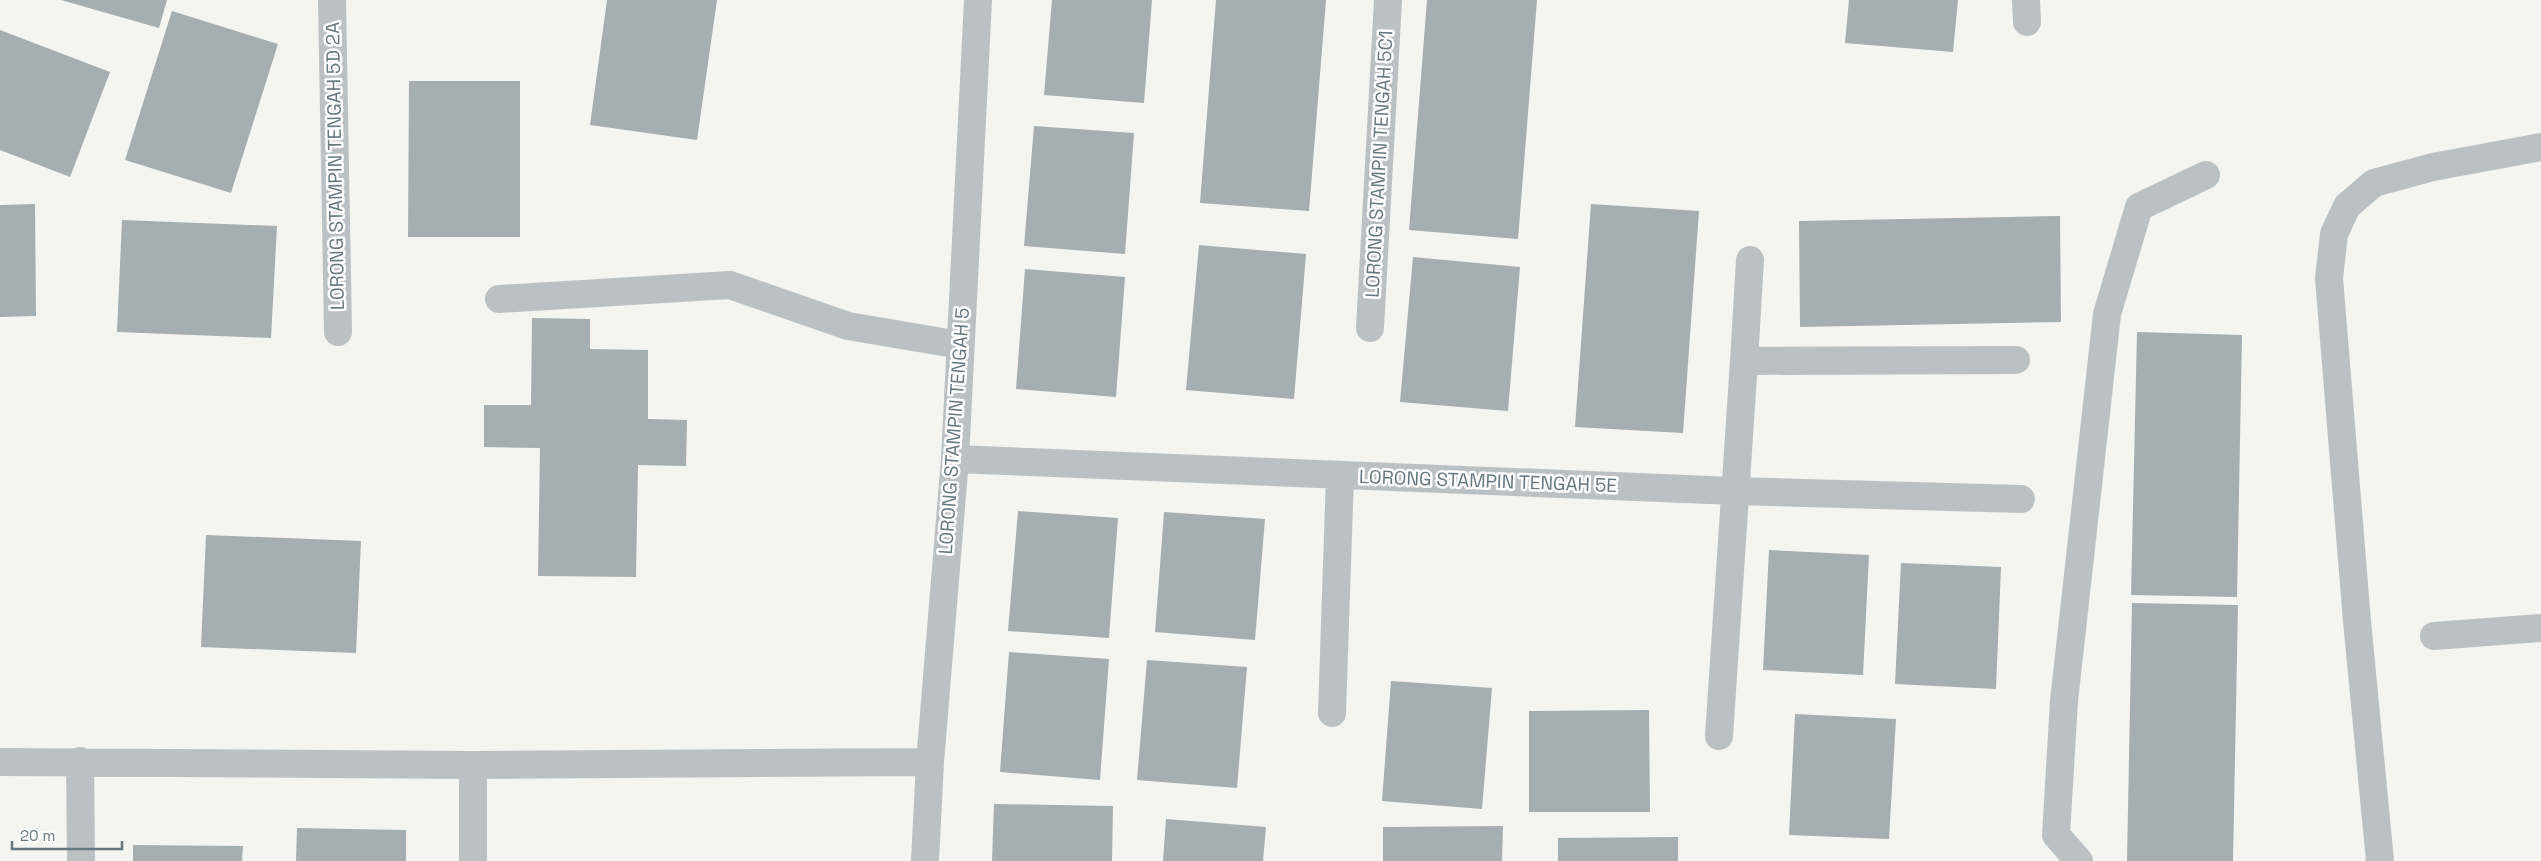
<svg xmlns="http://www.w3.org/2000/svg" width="2541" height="861" font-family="'Space Grotesk',sans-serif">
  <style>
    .building { fill: #a5aeb1 }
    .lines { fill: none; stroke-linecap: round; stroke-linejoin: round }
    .minor { stroke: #bbc1c3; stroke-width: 28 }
    .labels { text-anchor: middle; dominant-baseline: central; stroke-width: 5; stroke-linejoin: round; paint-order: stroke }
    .street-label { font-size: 19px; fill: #657880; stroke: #fff }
  </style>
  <rect width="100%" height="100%" fill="#f4f4f1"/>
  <path class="building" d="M61,0h106l-8,28z
    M607,0h110l-20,140 -107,-15z
    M1052,0h100l-8,103 -100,-8z
    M1216,0h110l-17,211 -109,-8z
    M1427,0h110l-19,239 -109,-9z
    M1849,0h109l-5,52 -108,-9z
    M172,11l106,33 -47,149 -106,-33z
    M0,30l110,42 -40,105 -70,-27z
    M409,81h111v156h-112z
    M1034,126l100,7 -9,121 -101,-8z
    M35,204l1,112 -36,1v-112z
    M1591,204l108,7 -16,222 -108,-6z
    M2060,216l1,106 -261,5 -1,-106z
    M122,220l155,6 -6,112 -154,-6z
    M1199,245l107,9 -12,145 -108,-9z
    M1413,257l107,10 -12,144 -108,-9z
    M1025,269l100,8 -9,120 -100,-8z
    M532,318l58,1v30l58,1v69l39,1 -1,46 -48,-1 -2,112 -98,-1 2,-128 -56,-1v-42h47z
    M2137,332l105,3 -5,262 -106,-2z
    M1018,511l100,7 -9,120 -101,-7z
    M1164,512l101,7 -10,121 -100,-8z
    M206,535l155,6 -5,112 -155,-6z
    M1769,550l100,5 -6,120 -100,-5z
    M1901,563l100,4 -5,122 -101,-5z
    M2132,603l106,2 -5,256h-106z
    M1009,652l100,7 -9,121 -100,-8z
    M1147,660l100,7 -10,121 -100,-8z
    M1391,681l101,7 -10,121 -100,-8z
    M1649,710l1,102h-121v-101z
    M1795,714l101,5 -7,120 -100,-4z
    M994,804l119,2 -1,55h-120z
    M1166,819l100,8 -3,34h-100z
    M1503,826l-1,35h-119v-34z
    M297,828l109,2v31h-110z
    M1678,837v24h-120v-23z
    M133,845l110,1 -1,15h-109z"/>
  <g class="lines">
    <path class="minor" d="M332,0l6,332
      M2026,0l1,22
      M499,299l231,-14 118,41 112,19
      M1370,328l18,-328
      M1744,361l6,-101
      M955,459l779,32 287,8
      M2434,636l107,-8
      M1332,713l8,-238
      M1719,736l25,-375 272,-1
      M80,761l1,100
      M0,762l473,3 457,-3
      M473,765v96
      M925,861l5,-99 25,-303 23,-459
      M2079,861l-23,-26 8,-134 43,-387 32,-107 67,-32
      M2380,861l-23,-240 -28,-343 5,-44 13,-28 27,-23 59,-16 108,-20"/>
  </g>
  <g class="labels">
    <g class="street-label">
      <text transform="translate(1379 164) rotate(-87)">LORONG STAMPIN TENGAH 5C1</text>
      <text transform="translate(335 166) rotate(-91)">LORONG STAMPIN TENGAH 5D 2A</text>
      <text transform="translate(954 431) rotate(-86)">LORONG STAMPIN TENGAH 5</text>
      <text transform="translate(1488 481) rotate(2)">LORONG STAMPIN TENGAH 5E</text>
    </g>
  </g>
  <path d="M12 841v8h110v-8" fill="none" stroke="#657880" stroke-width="2.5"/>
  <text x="20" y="841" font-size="15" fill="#657880" stroke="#ffffff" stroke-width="4" paint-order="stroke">20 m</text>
</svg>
